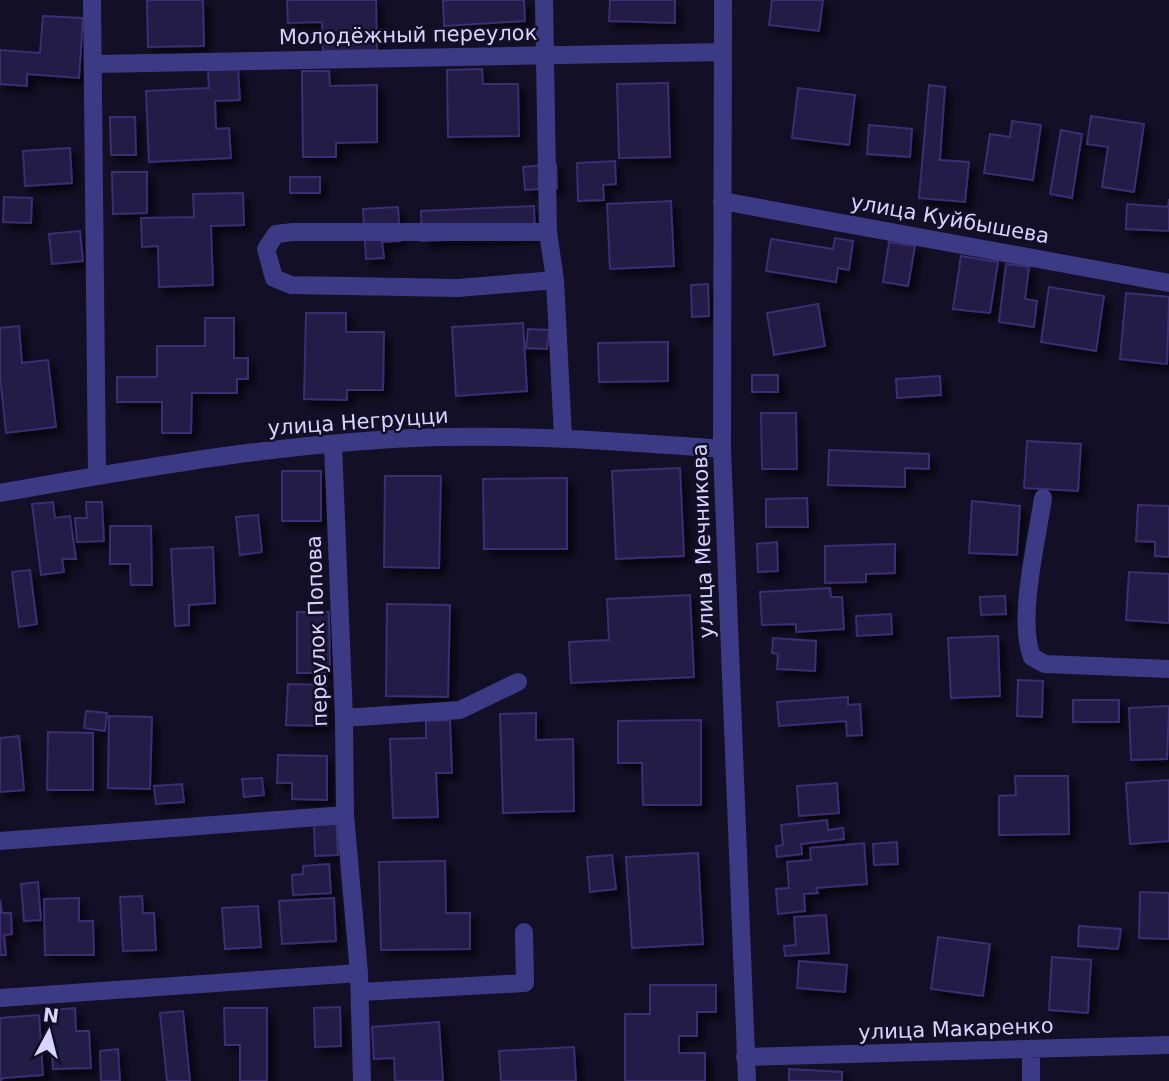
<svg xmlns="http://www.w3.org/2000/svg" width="1169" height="1081" font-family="'DejaVu Sans',sans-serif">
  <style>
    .building { fill: #241b47; stroke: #3b2d73; stroke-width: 2; filter: url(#shadow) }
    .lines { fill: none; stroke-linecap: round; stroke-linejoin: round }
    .minor { stroke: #3d3a85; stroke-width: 18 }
    .labels { text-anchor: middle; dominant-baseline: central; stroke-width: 5; stroke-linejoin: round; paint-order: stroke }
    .street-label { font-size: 21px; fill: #d9d4ff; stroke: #130f26 }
  </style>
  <defs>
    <filter id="shadow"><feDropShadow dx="6" dy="6" stdDeviation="3.5" flood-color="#0009"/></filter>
  </defs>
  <rect width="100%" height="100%" fill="#130f26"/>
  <path class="building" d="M147,0h56l1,46 -56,1z
    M287,0h89l1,50 -54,1 -1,-29 -34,1z
    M443,0h81l1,21 -81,5z
    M610,0h65v23l-66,-2z
    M772,0h51l-4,31 -50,-6z
    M43,16l40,2 -4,60 -52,-4v12l-27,-2v-34l40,3z
    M238,69l2,31 -25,1 1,28 13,-1 2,30 -82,4 -3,-71 63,-3 -1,-18z
    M482,69l1,15h35l1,52 -71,1 -1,-67z
    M302,71h27l1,15 47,-1v57l-41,1v14h-33z
    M668,83l2,74 -51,1 -2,-74z
    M929,85l16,2 -5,73 29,2 -4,40 -46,-4z
    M798,88l57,7 -6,50 -57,-7z
    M1091,116l53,8 -10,68 -32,-5 6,-40 -21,-3z
    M110,117h25l1,38h-25z
    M1012,121l29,4 -8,55 -49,-7 6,-39 20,3z
    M869,125l43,4 -2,28 -43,-3z
    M1061,130l21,4 -10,64 -22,-4z
    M70,148l2,35 -47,3 -2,-35z
    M615,161l1,23 -13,1 1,15 -26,1 -1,-38z
    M556,164l1,24 -32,2 -2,-23z
    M112,172h35v41l-34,1z
    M290,177h30v16h-30z
    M243,193l1,32 -33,1 2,59 -54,2 -1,-41 -16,1 -1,-29 53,-1 -1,-23z
    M4,197l28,1 -1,25 -28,-1z
    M1169,199v32l-43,-2 1,-25 41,3z
    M671,201l3,65 -64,3 -3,-65z
    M534,206l1,30 -113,5 -1,-30z
    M398,207l2,34 -18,1 2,16 -18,1 -3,-50z
    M80,231l3,30 -31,3 -3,-30z
    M835,238l18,3 -4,29 -11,-2 -2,14 -70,-11 5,-32 62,10z
    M889,242l26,4 -7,40 -25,-4z
    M961,256l37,6 -8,51 -37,-4z
    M1006,264l23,3 -4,32 12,2 -3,26 -35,-5z
    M708,284l1,32 -17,1 -1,-32z
    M1049,287l55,9 -8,55 -55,-9z
    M1126,293l43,4 -2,67 -47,-5z
    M818,304l7,42 -51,9 -7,-42z
    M306,313h40v19h38l-1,58h-36v10l-43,-1z
    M205,318h29v40h14v21h-11v14h-45l-1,40h-29v-31h-45v-25h40v-31h48z
    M523,323l4,68 -71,5 -4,-69z
    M19,326l3,37 26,-3 8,67 -50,6 -6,-57v-48z
    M528,329l21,1 -2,19 -21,-1z
    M668,342v39l-69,1 -1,-39z
    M752,375h26v17h-26z
    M940,376l1,19 -44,3 -1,-19z
    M761,413h35l1,56h-35z
    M1027,441l54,3 -3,47 -54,-3z
    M829,450l100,4v15l-24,-1v19l-77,-2z
    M680,468l4,88 -68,3 -4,-88z
    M282,471h39v50h-39z
    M385,476h56l-2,92 -55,-1z
    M567,478v71h-83l-1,-70z
    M807,498l1,29h-42v-28z
    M972,501l48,5 -3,49 -48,-2z
    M53,502l2,16 15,-2 6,43h-14l2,13 -23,3 -9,-71z
    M86,502h16l2,39 -27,1 -2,-24h12z
    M1138,505l31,1v51l-14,-1v-14l-19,-1z
    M258,515l4,37 -22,3 -4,-38z
    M110,526h41l1,59h-21l-1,-21h-20z
    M777,542l1,29 -20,1 -1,-28z
    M895,544v29l-29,1v8l-41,1v-37z
    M213,547l2,56 -26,2v20l-14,1 -4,-77z
    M30,570l7,54 -18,3 -7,-55z
    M1129,572l40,2v49l-43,-3z
    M830,588l1,9h11l2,32 -48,3v-8l-34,1 -2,-33z
    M690,595l4,82 -123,6 -2,-41 40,-2 -2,-41z
    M1005,596l1,18 -25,1 -1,-18z
    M387,604l63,1 -2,92 -62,-1z
    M297,612h32l1,61h-33z
    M891,614l1,20 -35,2 -1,-20z
    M998,636l2,60 -49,2 -3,-60z
    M773,638l43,3 -1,30 -38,-2 1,-15 -6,-1z
    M1018,680l25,1 -1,36 -25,-1z
    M288,684l38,1 -2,41 -38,-1z
    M848,697v8l12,-1 2,31 -15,1 -1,-15 -67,5 -2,-24z
    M1073,700h46v22h-46z
    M1169,706l-2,53 -36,1 -2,-52z
    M86,711l21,2 -2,18 -21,-3z
    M536,713v27l37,-1 1,72 -71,2 -3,-99z
    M109,716l43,1 -2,72 -42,-1z
    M450,720l2,53h-16l2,44 -45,1 -3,-79 36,-1v-17z
    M701,720v85h-58l-1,-42h-24v-42z
    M48,732l45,1v57h-46z
    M19,736l5,54 -24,2v-54z
    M278,755l49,1v44l-35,-1v-16h-15z
    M1015,776h53l1,58 -70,1v-39l17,-1z
    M262,778l2,17 -20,2 -2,-18z
    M1169,780v61l-39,3 -4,-61z
    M837,783l2,30 -40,3 -2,-30z
    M182,784l2,18 -28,2 -2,-18z
    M336,820l2,35 -23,1 -1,-35z
    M827,820l1,10 15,-2 1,11 -43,5 1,10 -25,3 -1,-11 7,-1 -2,-20z
    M897,842l1,22 -24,1 -1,-21z
    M864,843l3,41 -51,4 2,5 -14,1 1,17 -27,3 -2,-25 13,-1 -2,-26 24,-2 -1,-12z
    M698,853l5,91 -71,4 -6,-91z
    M612,855l4,34 -26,3 -3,-35z
    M445,861l1,52h24v36l-89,1 -2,-88z
    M329,864l2,29 -38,2 -1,-20 11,-1v-8z
    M38,882l3,38 -17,1 -3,-37z
    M1140,892l29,1v46l-30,-1z
    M142,896l1,17h11l2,37 -33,1 -3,-54z
    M79,898v23h14l1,34h-49l-1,-56z
    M334,898l2,43 -54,3 -3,-43z
    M0,900l2,13h9l1,21 -8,1 2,20h-6z
    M258,906l3,41 -36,2 -3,-41z
    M826,915l3,38 -44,3 -1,-10 12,-1 -2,-28z
    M1079,926l42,3 -3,20 -40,-3z
    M938,937l52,7 -7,52 -52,-7z
    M1052,957l39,3 -3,53 -39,-3z
    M799,961l48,4 -2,27 -48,-4z
    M650,985h66v27h-19v24h-18v17h26v28h-80v-67h25z
    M340,1007l1,39 -26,1 -1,-39z
    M75,1008l1,23h13l2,37 -38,1 -3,-59z
    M224,1008h43v73h-27v-36h-15z
    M183,1011l7,70h-23l-7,-68z
    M39,1015l4,60 -40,3 -3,3v-63z
    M439,1022l4,59h-48l-1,-23 -20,1 -2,-32z
    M574,1047l2,34h-75l-2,-30z
    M118,1049l2,32h-19l-1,-30z
    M789,1069l53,3v9h-53z"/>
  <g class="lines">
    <path class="minor" d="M92,0l5,476
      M544,0l4,232 7,48 8,157
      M723,0l-1,449 25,632
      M94,64l629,-12
      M722,201l447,82
      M548,232h-255l-17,2 -10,15 8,29 17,7 167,3 97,-8
      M333,445l11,273 1,97 14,158 3,108
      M0,493c146,-26 293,-52 441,-56 94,-2 187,5 281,12
      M1043,498c-6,42 -26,122 -11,159l13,7 124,5
      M344,718l116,-8 58,-28
      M0,841l345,-26
      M360,992l165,-9 -1,-51
      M0,998l359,-25
      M1031,1050v31
      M745,1057l424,-12"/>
  </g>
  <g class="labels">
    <g class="street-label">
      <text transform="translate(408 35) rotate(-1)">Молодёжный переулок</text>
      <text transform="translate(950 219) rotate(10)">улица Куйбышева</text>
      <text transform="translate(358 422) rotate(-4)">улица Негруцци</text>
      <text transform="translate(703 541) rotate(-92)">улица Мечникова</text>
      <text transform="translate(317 631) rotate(-92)">переулок Попова</text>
      <text transform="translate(956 1029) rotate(-2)">улица Макаренко</text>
    </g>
  </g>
  <g transform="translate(49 1032) rotate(7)" stroke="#130f26" stroke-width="5" paint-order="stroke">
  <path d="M0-5L12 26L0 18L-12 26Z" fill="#d9d4ff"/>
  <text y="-10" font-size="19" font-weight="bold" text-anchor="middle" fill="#d9d4ff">N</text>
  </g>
</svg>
